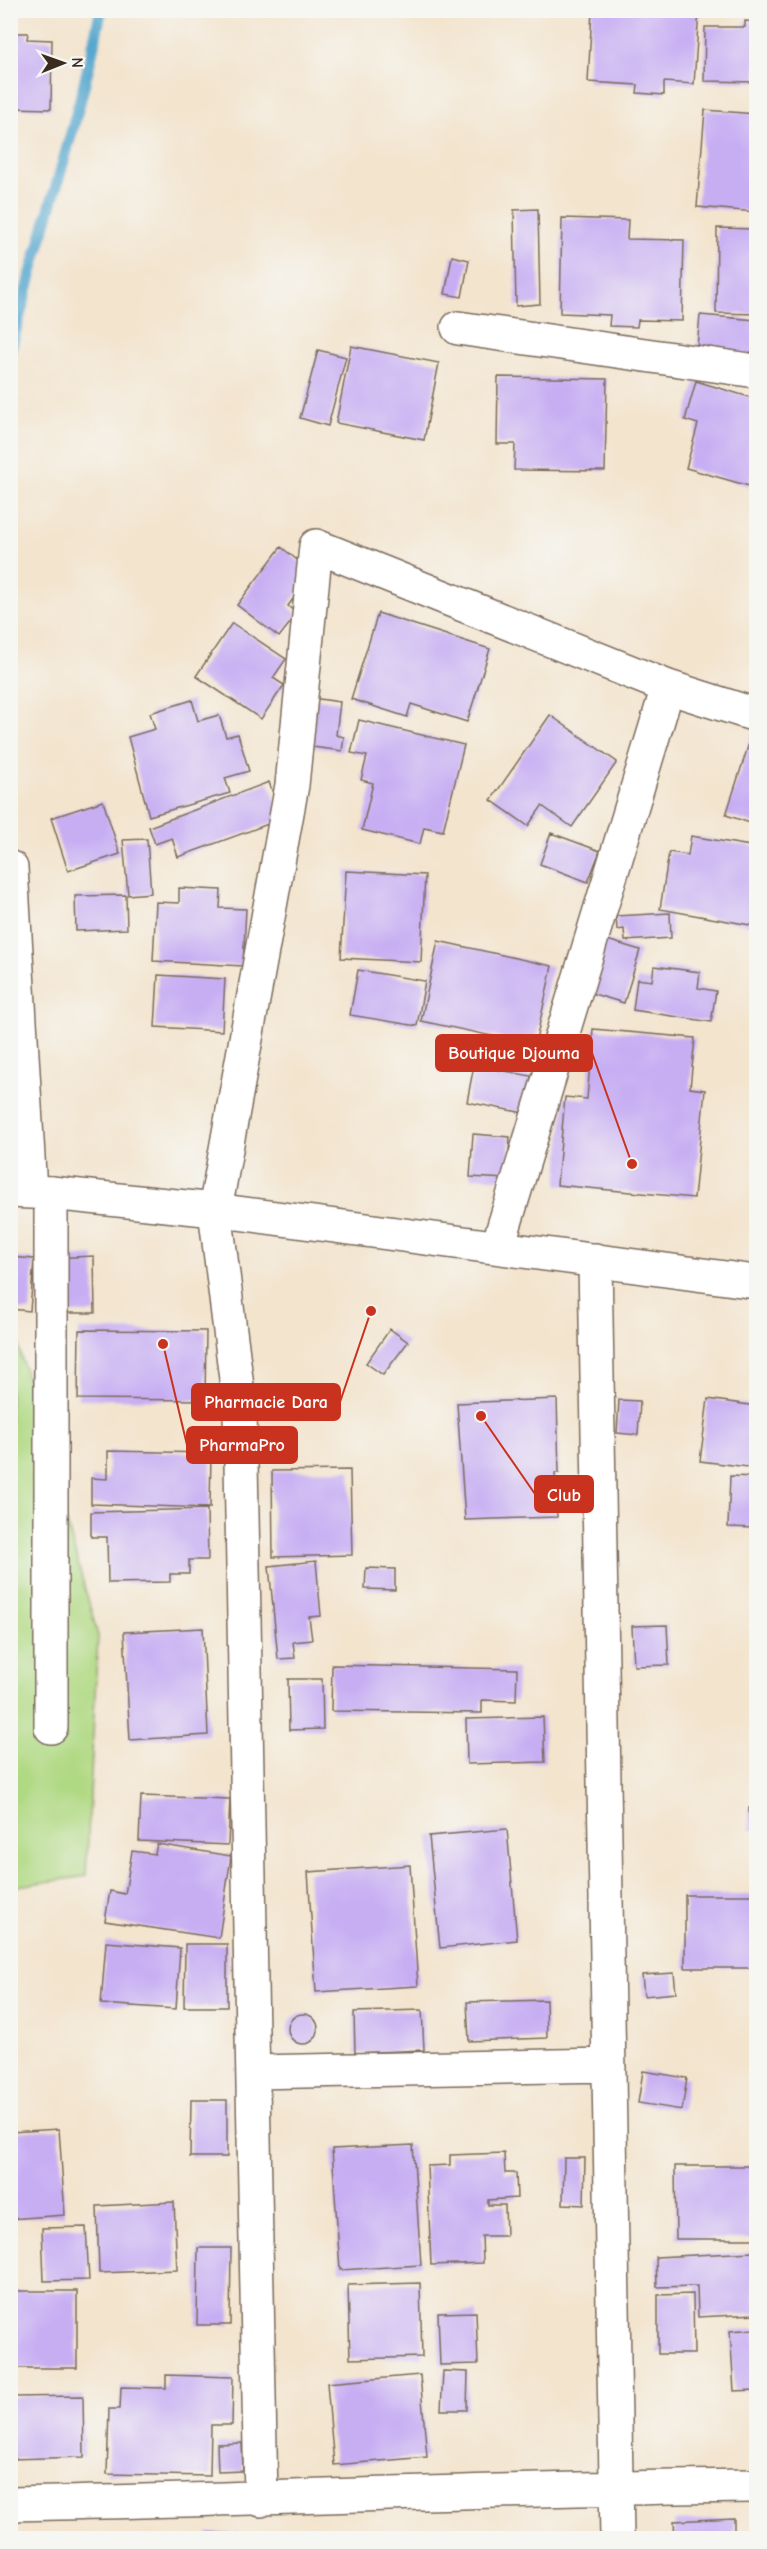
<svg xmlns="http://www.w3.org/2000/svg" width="767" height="2549" font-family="'Comic Neue',sans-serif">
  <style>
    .green { fill: #b0d983; stroke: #768250; stroke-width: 1.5 }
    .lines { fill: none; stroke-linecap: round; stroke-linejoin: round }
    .stream { stroke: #53a6ce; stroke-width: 12 }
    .building { fill: #c7aef3 }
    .minor-casing { stroke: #7b6b5c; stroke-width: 36 }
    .major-casing { stroke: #7b6b5c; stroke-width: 36 }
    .minor { stroke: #fff; stroke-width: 33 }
    .major { stroke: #fff; stroke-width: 33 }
    .leader { fill: none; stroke: #c8321e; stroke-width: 2 }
    .callout-dot { fill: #c8321e; stroke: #f6f6f2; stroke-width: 2 }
    .callout { fill: #c8321e; stroke: #c8321e; stroke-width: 2 }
    .callout-label { font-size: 18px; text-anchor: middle; font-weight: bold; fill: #fff }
  </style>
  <rect width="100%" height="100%" fill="#f6f6f2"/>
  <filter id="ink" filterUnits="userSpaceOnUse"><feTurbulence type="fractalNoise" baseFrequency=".0167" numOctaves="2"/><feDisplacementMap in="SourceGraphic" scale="12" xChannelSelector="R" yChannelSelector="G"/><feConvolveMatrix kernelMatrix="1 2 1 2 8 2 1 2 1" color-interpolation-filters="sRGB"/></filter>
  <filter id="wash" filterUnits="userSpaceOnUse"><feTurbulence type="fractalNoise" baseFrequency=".008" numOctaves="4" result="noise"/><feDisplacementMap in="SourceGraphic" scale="24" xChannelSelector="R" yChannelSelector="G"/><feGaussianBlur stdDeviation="1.35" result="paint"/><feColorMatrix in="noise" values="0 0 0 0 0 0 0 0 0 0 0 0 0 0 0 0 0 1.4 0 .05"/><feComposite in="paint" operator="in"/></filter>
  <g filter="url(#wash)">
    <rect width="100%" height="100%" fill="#f3e4ce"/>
    <path class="green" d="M10,1316l88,320 -12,240 -75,11z"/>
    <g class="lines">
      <path class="stream" d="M10,351c29,-114 68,-225 91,-341"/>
    </g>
    <g id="blocks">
      <path class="building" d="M592,10h107l-5,74 -30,-2v13l-27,-2 1,-8 -50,-3z
        M745,21l11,1v60l-52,-1 1,-54h40z
        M10,33h18l-1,6 25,1 -1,69 -41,-1z
        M705,110l51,4v98l-59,-5z
        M538,209l2,95 -24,2 -2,-96z
        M562,218l66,2 -1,19 57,1 -2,81 -44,-1 -1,7 -28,-1 1,-11 -50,-2z
        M717,228l39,1v85l-40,-1z
        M452,256l17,4 -7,37 -17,-3z
        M700,315l56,5v44l-60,-6z
        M351,346l88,17 -15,77 -88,-17z
        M318,350l28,7 -18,69 -28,-8z
        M498,377l109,2 -2,92 -91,-1 1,-26h-18z
        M696,381l60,18v58l-7,29 -63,-18 12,-44 -13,-4z
        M756,479v15l-6,-4z
        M281,547l25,20 -3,18 -15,21 9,8 -18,23 -42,-32z
        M378,613l112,36 -23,73 -56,-18 -4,13 -56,-18z
        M232,623l54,36 -13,19 11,7 -23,34 -65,-43z
        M305,697l35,5 -4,33 8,2 -2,14 -44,-6z
        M192,700l6,21 21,-6 7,22 12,-3 11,37 -24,7 5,15 -81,23 -21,-79 27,-8 -5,-16z
        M550,715l67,47 -45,65 -30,-21 -14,20 -37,-26z
        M359,720l105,25 -21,86 -19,-4 -4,17 -58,-14 11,-47 -12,-3 6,-24 -16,-3z
        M752,734l4,1v90l-30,-10z
        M269,782l13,37 -104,38 -6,-19 -17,6 -6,-17z
        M103,801l17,53 -52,17 -17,-53z
        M551,833l49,18 -12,31 -48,-18z
        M691,836l65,11v79l-96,-17 9,-57 19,3z
        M147,839l4,54 -23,2 -5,-55z
        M346,871l79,4 -4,87 -80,-4z
        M179,888l42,2 -1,18 26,1 -3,57 -90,-5 3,-59 23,1z
        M126,895l1,34 -51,2 -1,-35z
        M670,913l1,25 -46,3 -1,-12 -7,1 -1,-14z
        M604,939l36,11 -16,53 -37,-11z
        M438,941l114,25 -17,79 -114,-24z
        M654,966l46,6 -2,16 18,3 -5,31 -78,-12 4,-31 15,2z
        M358,970l67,11 -8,45 -67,-11z
        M158,975l67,4 -3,52 -67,-4z
        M593,1029l102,9 -5,50 15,2 -11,108 -137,-13 8,-88 22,2z
        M474,1065l57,11 -7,37 -57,-11z
        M473,1134l37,3 -3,42 -37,-2z
        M94,1256l1,57h-41l-2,-55z
        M10,1257l24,2 -4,52 -20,-2z
        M390,1329l18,13 -25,33 -17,-12z
        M79,1330l127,1 -1,69 -127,-1z
        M557,1399l2,74h-4l2,44 -92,3 -8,-117z
        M708,1399l48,7v62l-56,-7z
        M619,1400l21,1 -2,34 -21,-2z
        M108,1451l103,2 -1,55 -119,-4v-26l17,1z
        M350,1470l2,85 -79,2 -1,-86z
        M730,1476l26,1v51l-28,-1z
        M207,1509l1,51h-19v14h-19v8l-62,1 -1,-46h-16v-25z
        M316,1561l5,55 -12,1 3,23 -19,2 2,16 -17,1 -9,-93z
        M366,1568l29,1v21l-30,-1z
        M667,1625l2,40 -35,1 -2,-40z
        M203,1628l5,107 -78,5 -6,-108z
        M332,1665l185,4 -1,32 -34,-1v13l-151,-2z
        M288,1679h34l1,50 -34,1z
        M543,1717l2,45 -78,2 -1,-45z
        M141,1796l89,3 -2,46 -89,-4z
        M749,1808h7v22h-6z
        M507,1829l10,111 -77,8 -11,-112z
        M157,1844l74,12 -12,82 -114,-17 5,-30 15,3 7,-43 23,3z
        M410,1865l8,121 -102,6 -8,-120z
        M685,1895h71v73h-71z
        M106,1942l74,6 -4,61 -75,-5z
        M185,1944h42v63h-43z
        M674,1973l2,20 -32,3 -2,-21z
        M546,2000l1,38 -78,3 -2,-39z
        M422,2010l2,40 -69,3 -1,-41z
        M288 2029a15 15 0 1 1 30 0a15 15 0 1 1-30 0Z
        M643,2071l44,7 -5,32 -44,-7z
        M191,2100h36v57h-37z
        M59,2129l6,86 -55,4v-87z
        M413,2145l8,120 -81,5 -8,-121z
        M504,2153l1,20h11l1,25 -29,2v5h17l1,31h-24l1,27 -52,2 -4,-99 23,-1v-10z
        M564,2158h21l-1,47 -21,-1z
        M675,2166h81v73h-80z
        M174,2202l3,68 -78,3 -2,-67z
        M86,2227l3,53 -45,1 -2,-53z
        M198,2248h33l-1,77h-33z
        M753,2252l3,62 -58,3 -1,-31 -40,1 -1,-30z
        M420,2283l2,74 -72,2 -2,-74z
        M10,2291h67v77h-67z
        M693,2294l1,60h-36v-59z
        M476,2312l2,52 -38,1 -2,-52z
        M756,2329v61l-22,1 -4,-60z
        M443,2371l25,1 -1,38h-26z
        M166,2375l67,2 -1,48h-21l-1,51 -103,-2 2,-65h11l1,-22 45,1z
        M420,2375l7,82 -93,8 -7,-82z
        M83,2396l1,61 -74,2v-62z
        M242,2443l1,28 -25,1 -1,-28z
        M734,2518v20h-59l-1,-17z
        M208,2533l31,1v4h-31z
        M538,2534l31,1v3h-31z"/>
    </g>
  </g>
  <g filter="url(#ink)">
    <use href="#blocks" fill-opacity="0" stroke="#7b6b5c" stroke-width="1.5"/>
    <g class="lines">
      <g class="minor-casing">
        <path id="minor" d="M458,328l298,43
          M11,868l19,323
          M498,1246l170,-559
          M595,1260l22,1278
          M51,1727v-534
          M253,2072l355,-7
          M261,2500l-21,-1089 -25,-201 77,-425 24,-239 352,141 88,28
          M10,2504c249,-4 498,-16 746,-18"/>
      </g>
      <g class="major-casing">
        <path id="major" d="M10,1191l41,2 164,17 541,72"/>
      </g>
      <use href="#minor" class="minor"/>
      <use href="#major" class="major"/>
    </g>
  </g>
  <path class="leader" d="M632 1164L592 1053M371 1311L340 1402M163 1344L187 1445M481 1416L535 1494"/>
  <g class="callout-dot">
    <circle cx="632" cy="1164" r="6"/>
    <circle cx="371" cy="1311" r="6"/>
    <circle cx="163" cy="1344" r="6"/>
    <circle cx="481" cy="1416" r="6"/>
  </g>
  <g class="callout">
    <rect x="436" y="1035" width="156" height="36" rx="6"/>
    <rect x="192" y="1384" width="148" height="36" rx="6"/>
    <rect x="187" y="1427" width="110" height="36" rx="6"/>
    <rect x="535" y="1476" width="58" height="36" rx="6"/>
  </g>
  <g class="callout-label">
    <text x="514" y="1059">Boutique Djouma</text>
    <text x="266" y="1408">Pharmacie Dara</text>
    <text x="242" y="1451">PharmaPro</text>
    <text x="564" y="1501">Club</text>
  </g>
  <rect width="767" height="2549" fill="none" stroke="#f6f6f2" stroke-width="36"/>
  <g transform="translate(63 63) rotate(89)" stroke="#f6f6f2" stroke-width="4.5" paint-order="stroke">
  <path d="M0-4.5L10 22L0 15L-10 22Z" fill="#3b2a1e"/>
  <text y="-9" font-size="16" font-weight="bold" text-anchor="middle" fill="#3b2a1e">N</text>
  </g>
</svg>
